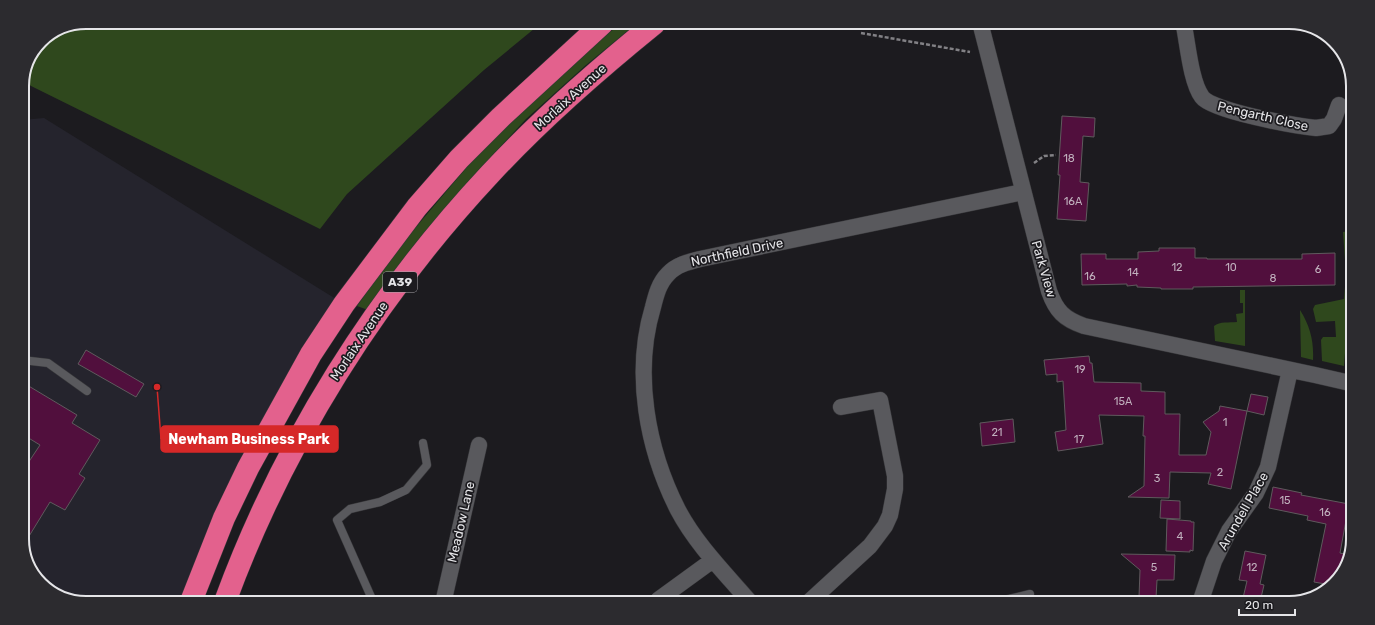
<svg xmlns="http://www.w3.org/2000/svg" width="1375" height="625" font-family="Rubik,sans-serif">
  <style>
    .built { fill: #25242d }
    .green { fill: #2f481d }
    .building { fill: #510f3d; stroke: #5f5a5d }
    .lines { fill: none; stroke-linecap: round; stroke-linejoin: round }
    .lane-casing { stroke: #37373a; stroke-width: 9 }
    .street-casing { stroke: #37373a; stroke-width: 17 }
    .highway-casing { stroke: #37373a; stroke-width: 23 }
    .path { stroke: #828185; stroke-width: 2.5; stroke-dasharray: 4 2; stroke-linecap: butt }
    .lane { stroke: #59595d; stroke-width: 8 }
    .street { stroke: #59595d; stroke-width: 16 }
    .highway { stroke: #e3618d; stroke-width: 22 }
    .labels { text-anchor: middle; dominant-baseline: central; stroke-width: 3.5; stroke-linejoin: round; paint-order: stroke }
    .number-label { font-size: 11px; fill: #c0b0bd }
    .shield { fill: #1c1b1f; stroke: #a9a8ac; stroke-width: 1 }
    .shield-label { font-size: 12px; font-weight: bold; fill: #e5e5e8 }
    .street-label { font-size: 13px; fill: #e5e5e8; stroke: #1c1b1f }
    .rim { fill: none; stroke: #e5e5e8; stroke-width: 2 }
    .leader { fill: none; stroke: #d62828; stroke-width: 1.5 }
    .callout-dot { fill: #d62828; stroke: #1c1b1f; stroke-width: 1.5 }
    .callout { fill: #d62828; stroke: #d62828; stroke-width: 1.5 }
    .callout-label { font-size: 14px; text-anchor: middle; font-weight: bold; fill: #fff }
  </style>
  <rect width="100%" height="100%" fill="#1c1b1f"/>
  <path class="built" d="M44,118l300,186 -152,295 -131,-1 -28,-23 -11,-31v-424z"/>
  <path class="green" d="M86,22l454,2 -56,46 -137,124 -27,35 -293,-145h-5l19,-44z
    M620,24h16l-50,41 -60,54 -50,54 -57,66 -51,71 -11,-4 43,-60 83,-98 100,-94z
    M1350,231l1,46 -7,89 -22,-5 -1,-21 2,-3h13l-1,-16 -19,1 -3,-13 2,-4 29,-6 2,-25 -3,-42z
    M1240,290h5v56l-30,-5 -1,-15c6,-5 15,-3 23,-4l-1,-8 7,-1v-10h-3z
    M1300,310c10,16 14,31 13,50l-12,-3z"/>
  <path class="building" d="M1062,116l33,2 -1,19 -11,-1 -3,46 9,1 -3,38 -29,-2 3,-44h-2z
    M1159,248h36v10h12v1h95v-5l33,-1v32l-142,2v2h-32v-1l-24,-1v-2l-10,1v-2l-45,1 -1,-31h25v5h32v-7l21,-1z
    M86,350l58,34 -8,13 -58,-33z
    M1089,356l1,7h2l2,19 47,1v8l24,1v22h15l-1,41h27l5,-23 -8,-10 16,-11 1,-5 27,5 -16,78 -23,-5 3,-11 -41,-1 -1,26 -41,-1 16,-11 1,-50h-2l1,-20 -45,-1 4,29 -45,7 -3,-19 11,-2 -3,-49 -6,1v-8l-11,1 -2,-15z
    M22,382l55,33 -5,8 28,17 -21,34 6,4 -20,32 -15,-8 -27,44 -1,-74 18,-27 -18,-11z
    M1251,394l17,3 -4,18 -17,-4z
    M1013,419l2,23 -33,4 -2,-23z
    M1273,487l29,6 -1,2 48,9 -9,49 4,1 -4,20 -9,11 -17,-3 12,-58 -19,-4 1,-4 -39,-8z
    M1161,500l19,1v18l-20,-1z
    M1167,519l24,2v1h3l-1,29 -3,-1v2l-24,-1z
    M1245,551l21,4 -6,29 4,1 -4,17 -17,-4 4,-17 -8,-1z
    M1121,554l54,1 -1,25h-17l-1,18 -17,-1 1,-27z"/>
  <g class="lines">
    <g class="lane-casing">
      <path id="lane" d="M22,360l26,3 39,28
        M372,599l-35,-79 13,-11 30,-7 26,-12 21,-25 -4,-22
        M996,602l34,-8"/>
    </g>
    <g class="street-casing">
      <path id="street" d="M981,26l68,265c7,20 15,28 35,35l231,49 35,8
        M1184,26c4,20 7,56 18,71 10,14 94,29 114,31l13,-2 5,-7 5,-14
        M444,599l35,-154
        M658,600l55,-40
        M749,601c-25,-29 -53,-57 -71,-91 -31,-61 -45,-137 -25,-203 3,-12 6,-24 15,-33 8,-9 20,-12 32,-15l323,-67
        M810,601l60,-55 15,-20 5,-11 5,-26v-13l-15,-76 -39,7
        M1200,603l14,-42 15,-30 27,-38 12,-26 22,-97"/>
    </g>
    <g class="highway-casing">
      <path id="highway" d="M192,599l32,-81 24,-50 63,-114 33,-50 73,-97 42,-48 42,-42 101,-93
        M226,599c58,-157 150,-303 264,-425 50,-54 106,-103 164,-150"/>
    </g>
    <path class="path" d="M861,33l109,19
      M1034,163l10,-7 12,-1"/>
    <use href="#lane" class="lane"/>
    <use href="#street" class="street"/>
    <use href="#highway" class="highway"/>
  </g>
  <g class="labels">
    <g class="number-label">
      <text x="1069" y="158">18</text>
      <text x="1073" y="201">16A</text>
      <text x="1177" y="267">12</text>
      <text x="1231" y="267">10</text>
      <text x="1318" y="269">6</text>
      <text x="1133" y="272">14</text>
      <text x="1090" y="276">16</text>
      <text x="1273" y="278">8</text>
      <text x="1080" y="369">19</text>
      <text x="1123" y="401">15A</text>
      <text x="1225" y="422">1</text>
      <text x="997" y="432">21</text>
      <text x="1079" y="439">17</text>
      <text x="1220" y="472">2</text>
      <text x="1157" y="478">3</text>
      <text x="1285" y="500">15</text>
      <text x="1325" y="512">16</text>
      <text x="1180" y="536">4</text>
      <text x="1154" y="567">5</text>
      <text x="1252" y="567">12</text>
    </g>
    <rect class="shield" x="383" y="272" width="34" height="20" rx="3"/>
    <g class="shield-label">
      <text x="400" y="282">A39</text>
    </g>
    <g class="street-label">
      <text transform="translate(570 97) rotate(-42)">Morlaix Avenue</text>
      <text transform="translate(1263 116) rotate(13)">Pengarth Close</text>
      <text transform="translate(737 252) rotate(-12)">Northfield Drive</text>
      <text transform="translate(1044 269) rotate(74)">Park View</text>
      <text transform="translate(359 341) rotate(-56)">Morlaix Avenue</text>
      <text transform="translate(1243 511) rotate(-60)">Arundell Place</text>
      <text transform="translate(461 522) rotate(-77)">Meadow Lane</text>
    </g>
  </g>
  <path d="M0 0H1375V625H0ZM86 29H1289A57 57 0 0 1 1346 86V539A57 57 0 0 1 1289 596H86A57 57 0 0 1 29 539V86A57 57 0 0 1 86 29Z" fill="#2c2b2f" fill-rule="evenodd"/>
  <path class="rim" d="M86 29H1289A57 57 0 0 1 1346 86V539A57 57 0 0 1 1289 596H86A57 57 0 0 1 29 539V86A57 57 0 0 1 86 29Z"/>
  <path class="leader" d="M157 387L161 439"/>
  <circle class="callout-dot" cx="157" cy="387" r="4"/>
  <rect class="callout" x="161" y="426" width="177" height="26" rx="4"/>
  <g class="callout-label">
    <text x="249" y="444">Newham Business Park</text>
  </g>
  <path d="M1239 609v6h56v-6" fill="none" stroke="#e5e5e8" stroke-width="2"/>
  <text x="1245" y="609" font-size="12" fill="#e5e5e8" stroke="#1c1b1f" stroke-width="3" paint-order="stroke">20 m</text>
</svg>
